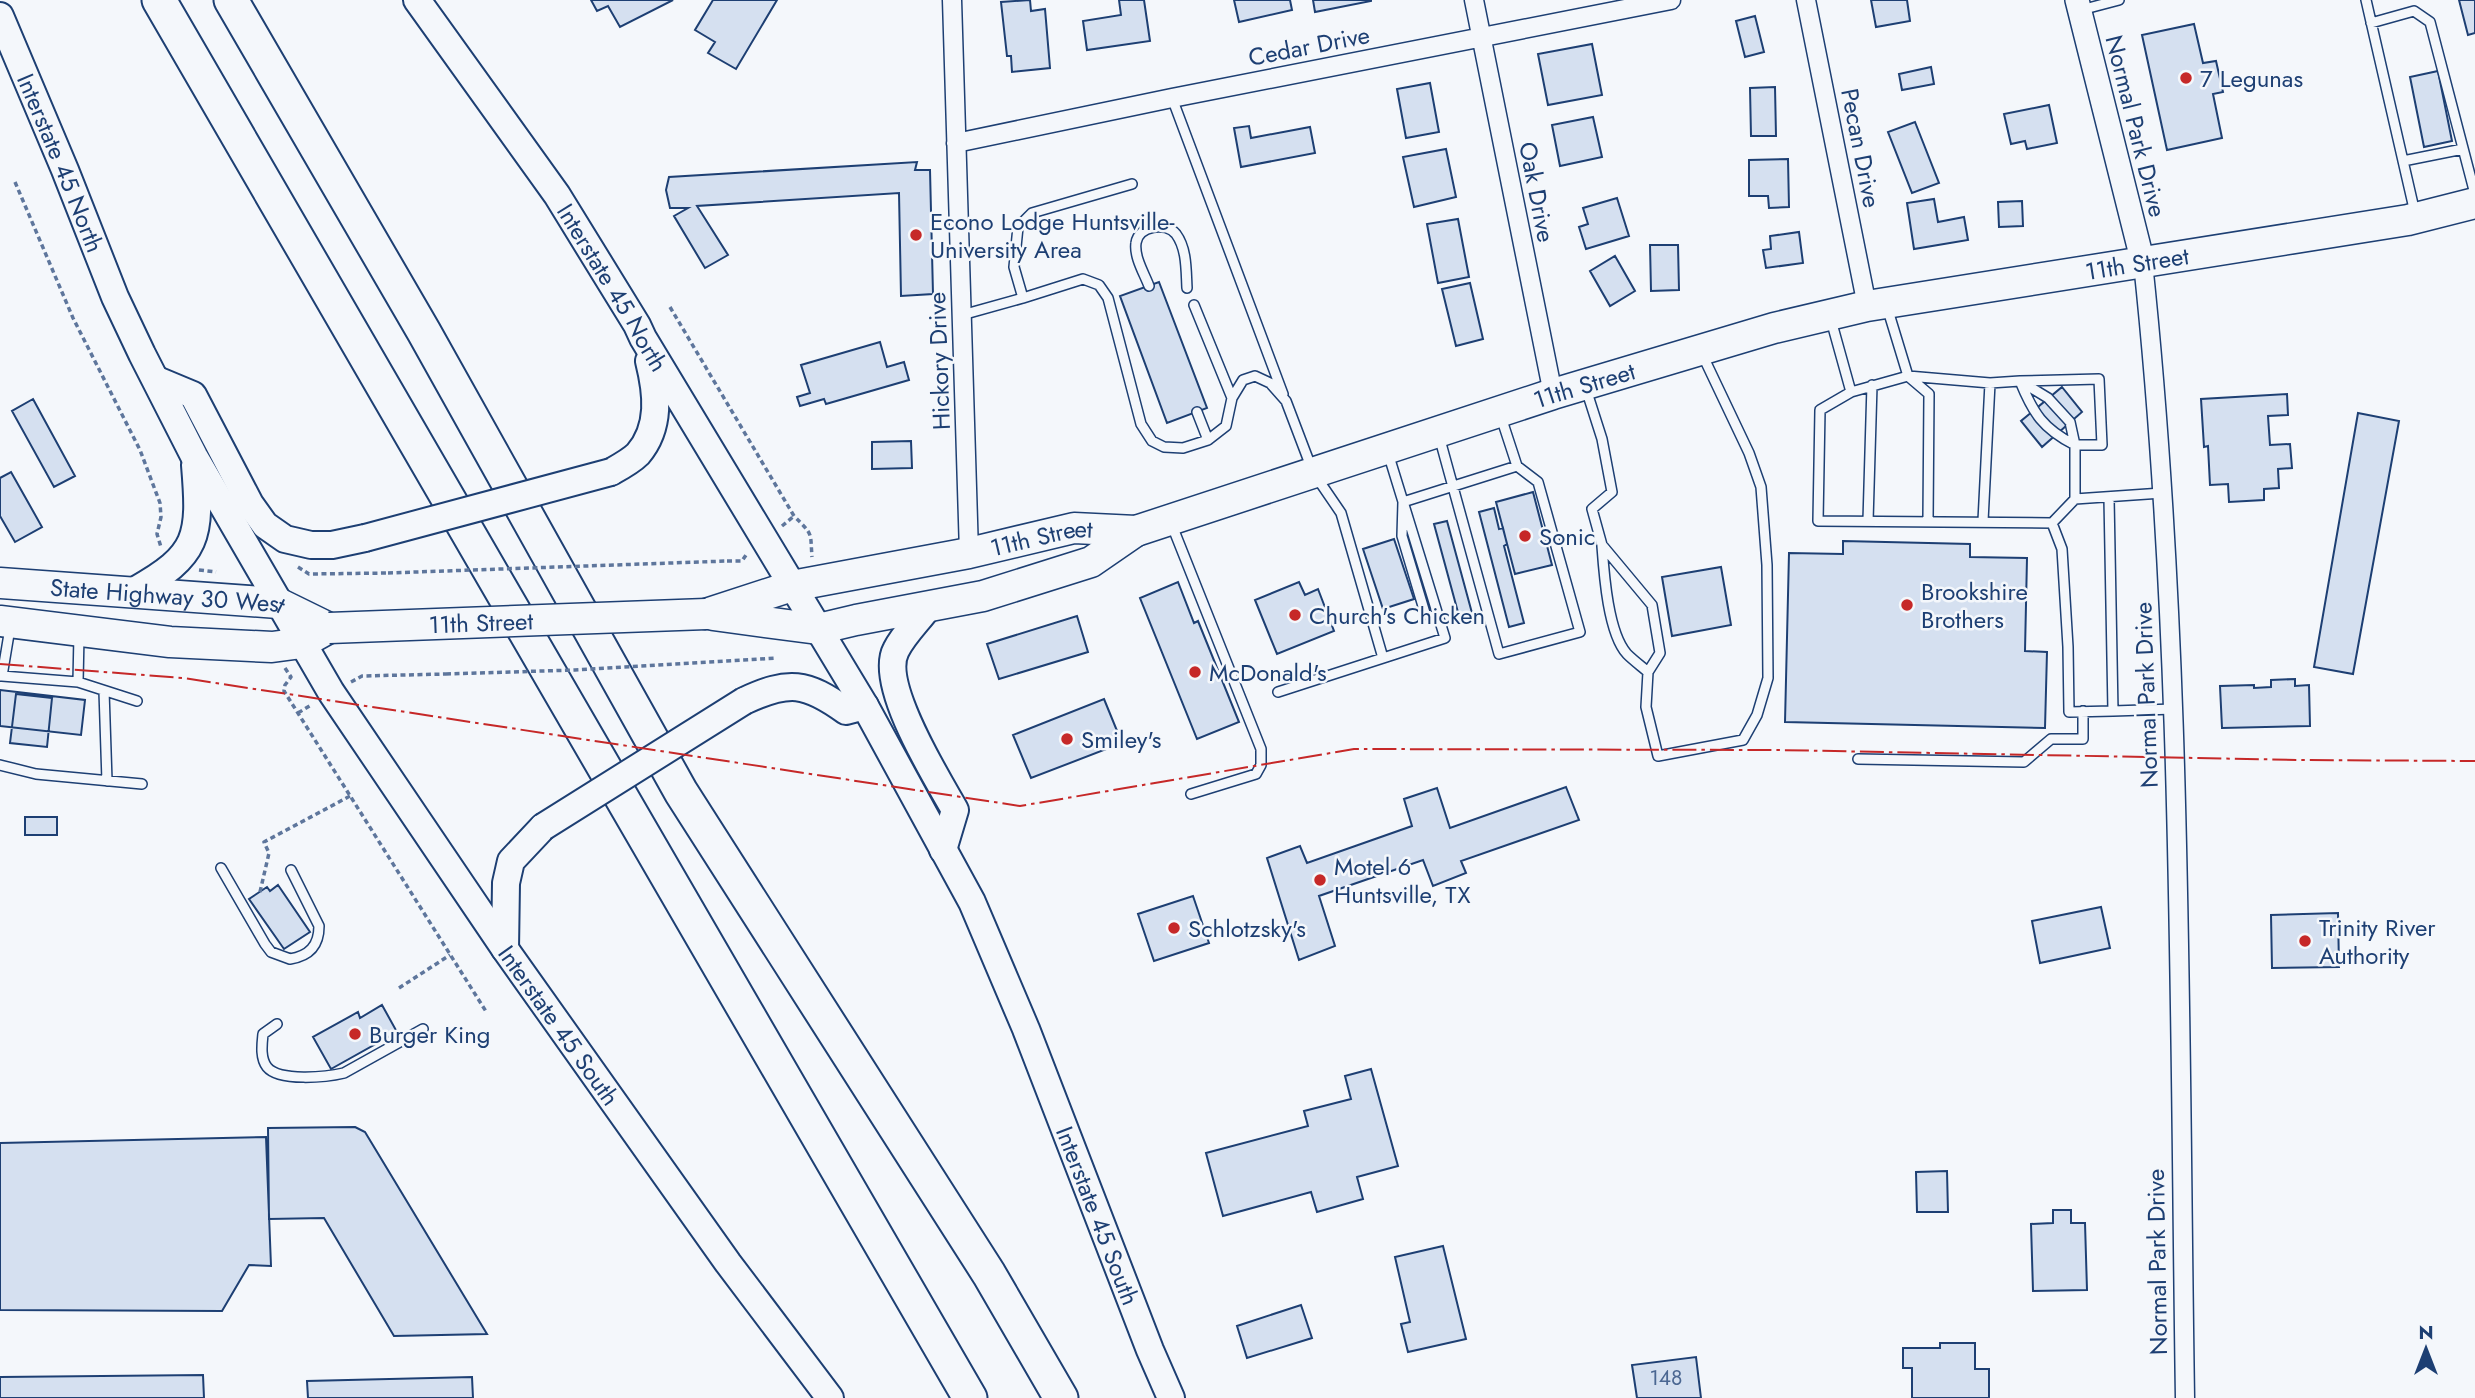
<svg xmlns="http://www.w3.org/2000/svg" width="2475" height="1398" font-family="Jost,sans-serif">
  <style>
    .building { fill: #d5e0f0; stroke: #1d3f73; stroke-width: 2 }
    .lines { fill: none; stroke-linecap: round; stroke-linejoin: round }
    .service-casing { stroke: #1d3f73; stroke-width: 12 }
    .minor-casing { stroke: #1d3f73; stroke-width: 21 }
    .tertiary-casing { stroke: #1d3f73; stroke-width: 26 }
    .secondary-casing { stroke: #1d3f73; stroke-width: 30 }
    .primary-casing { stroke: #1d3f73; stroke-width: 33 }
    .motorway-casing { stroke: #1d3f73; stroke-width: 37 }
    .path { stroke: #5e769c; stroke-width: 3.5; stroke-dasharray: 5 3.5; stroke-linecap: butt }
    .service { stroke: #f4f7fb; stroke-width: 9 }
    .minor { stroke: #f4f7fb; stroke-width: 18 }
    .tertiary { stroke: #f4f7fb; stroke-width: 23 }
    .secondary { stroke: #f4f7fb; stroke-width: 26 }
    .primary { stroke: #f4f7fb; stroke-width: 30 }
    .motorway { stroke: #f4f7fb; stroke-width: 33 }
    .secondary-bridge-casing { stroke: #1d3f73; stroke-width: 30; stroke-linecap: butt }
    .primary-bridge-casing { stroke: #1d3f73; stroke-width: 33; stroke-linecap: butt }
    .path-bridge { stroke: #5e769c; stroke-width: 3.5; stroke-dasharray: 5 3.5; stroke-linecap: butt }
    .secondary-bridge { stroke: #f4f7fb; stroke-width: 26 }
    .primary-bridge { stroke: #f4f7fb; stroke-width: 30 }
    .power { stroke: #c62828; stroke-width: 2; stroke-dasharray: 24 5 3.5 5; stroke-linecap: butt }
    .poi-dot { fill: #c62828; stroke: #f4f7fb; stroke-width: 2.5 }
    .labels { text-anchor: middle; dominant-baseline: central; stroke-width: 5; stroke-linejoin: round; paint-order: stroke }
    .number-label { font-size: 21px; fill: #4b6792 }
    .street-label { font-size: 24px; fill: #1d3f73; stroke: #f4f7fb }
    .poi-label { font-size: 24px; fill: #1d3f73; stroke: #f4f7fb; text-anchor: start }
  </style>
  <rect width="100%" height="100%" fill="#f4f7fb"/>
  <path class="building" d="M591,0h82l-53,27 -12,-21 -11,5z
    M713,0h64l-41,69 -28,-16 7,-11 -20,-12z
    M1030,0l1,11 14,-2 5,59 -38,4 -1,-16h-4l-6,-54z
    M1119,0h25l6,41 -63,9 -4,-29 38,-6z
    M1234,0h56l2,10 -53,12z
    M1313,0h58v1l-56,11z
    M1871,0h36l3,21 -34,6z
    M2459,0h16v33l-7,2z
    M1755,16l9,36 -19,5 -9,-36z
    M2194,24l9,39 13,-2 7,31 -10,2 9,44 -55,12 -25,-115z
    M1592,44l10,51 -54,10 -10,-51z
    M1931,67l3,17 -32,6 -3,-16z
    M2438,71l14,70 -28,6 -14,-70z
    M1430,83l9,49 -33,6 -9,-49z
    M1775,87l1,49h-25l-1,-48z
    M2049,105l8,38 -30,6 -2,-8 -14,3 -7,-30z
    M1593,117l9,40 -42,9 -8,-41z
    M1915,122l24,61 -27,10 -24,-61z
    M1249,126l2,12 59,-11 5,26 -74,14 -7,-39z
    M1446,149l10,48 -42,10 -11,-50z
    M1788,159l1,48 -20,1 -1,-12h-19v-36z
    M917,162l-2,8h15l3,124 -32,2 -2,-103 -202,13 31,49 -23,13 -31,-52 14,-8h-18l-4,-18 3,-13z
    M1617,198l12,38 -43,13 -7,-22 9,-3 -5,-16z
    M1934,199l4,23 26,-5 4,23 -54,9 -7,-46z
    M2022,201l1,25 -24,1 -1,-25z
    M1458,219l11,58 -31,6 -11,-59z
    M1799,232l4,31 -37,5 -3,-18 8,-1 -1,-13z
    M1650,245h28l1,45 -28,1z
    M1615,256l20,35 -25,15 -20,-35z
    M1159,282l48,126 -40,15 -47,-127z
    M1470,283l13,56 -27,7 -14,-57z
    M880,342l7,25 17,-5 5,18 -83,24 -2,-5 -24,7 -3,-9 13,-4 -9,-28z
    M2062,387l20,25 -40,35 -21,-26z
    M2287,394l1,21 -20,1 2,29 20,-1 2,24 -14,1 1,19 -15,1v11l-35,2 -1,-18 -18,1 -2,-39 -4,1 -3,-48z
    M33,399l42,77 -21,11 -42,-76z
    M2358,413l41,8 -46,253 -39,-7z
    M911,441l1,27 -40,1v-27z
    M11,472l31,55 -27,15 -15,-26v-38z
    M1533,492l19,73 -37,9 -19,-72z
    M1494,508l5,21 4,-1 4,16 -3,2 20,77 -15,4 -30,-115z
    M1447,521l25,92 -13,3 -25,-92z
    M1394,539l20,60 -31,10 -20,-60z
    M1843,541l127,3v13l57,1 -2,93 22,1 -2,76 -260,-6 4,-169 54,1z
    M1721,567l10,58 -59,11 -10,-59z
    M1178,582l16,41 4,-2 41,101 -42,17 -57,-141z
    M1299,582l6,13 13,-6 16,42 -57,23 -22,-54z
    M1077,616l11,36 -89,27 -12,-35z
    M2295,679v7l14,-1 1,41 -88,2 -2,-42 34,-1v3l17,-1v-7z
    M0,690l85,10 -4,35 -81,-9z
    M16,694l36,4 -5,49 -37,-4z
    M1104,699l18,44 -91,35 -18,-43z
    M1566,787l13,33 -118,41 5,12 -33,13 -10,-26 -104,36 16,50 -36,14 -32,-102 33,-12 7,17 105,-37 -8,-27 33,-11 13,40z
    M25,817h32v18h-32z
    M278,885l32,47 -26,17 -35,-50 18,-12 3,4z
    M1193,896l16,47 -55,18 -16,-47z
    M2101,907l9,41 -70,15 -8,-42z
    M2338,913l1,54 -67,1 -1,-53z
    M382,1005l15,27 -66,37 -18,-32 45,-25 2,6z
    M1371,1069l27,97 -41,11 6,22 -46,13 -6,-20 -88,24 -17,-63 102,-27 -4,-15 47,-12 -6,-23z
    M355,1127l10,5 122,202 -93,2 -70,-118 -55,1 -1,-91z
    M266,1137l5,129 -22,-1 -27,46 -222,-1v-167z
    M1947,1171l1,41h-31l-1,-40z
    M2053,1210h18v13h14l2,67 -54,1 -2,-67 22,-1z
    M1443,1246l23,93 -58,13 -7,-28 9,-2 -15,-65z
    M1301,1305l11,33 -65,20 -10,-32z
    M1940,1343h35v26h14v29h-77v-30h-9v-20h37z
    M1696,1357l5,41h-64l-5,-33z
    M203,1375l1,23h-204v-21z
    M472,1377l1,21h-165l-1,-17z"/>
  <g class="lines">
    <g class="service-casing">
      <path id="service" d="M2366,0l49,213
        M2081,10l38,-10
        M2371,23l43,-12 16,11 45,172
        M1172,98l111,296
        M2403,161l60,-12
        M1149,286c-5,-13 -15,-29 -13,-43 2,-17 30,-22 40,-9 11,15 10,36 11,54
        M1023,298l60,-19 16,6 9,13 33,126 11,17 12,6 19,1 25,-8 18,-14 6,-28 11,-18 12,-4 15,7 16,18 27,71 28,41 42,145
        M1194,305l38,93
        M962,315l61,-17 -9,-31 4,-40 14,-14 100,-29
        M1831,320l20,72 57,-16 -21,-69
        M1908,376l82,7 30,-2 28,17 22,24 5,23c-32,-16 -42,-32 -55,-64l79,-2 3,66h-27v54
        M1909,377l20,17 -1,126
        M1586,389l16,50 10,53 -20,17 10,36 50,60 8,48 -12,19 -2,35 12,49 85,-16 14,-25 11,-37 -1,-113 -6,-78 -12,-34 -47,-99
        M1851,392l-31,18 -2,111 234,2 23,-24 87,-6
        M1197,412l11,28
        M1439,436l60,218 81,-22 -42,-150 -21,-16 -17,-52
        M2109,498l4,213 61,-2
        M1868,521l4,-136
        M1983,521l7,-138
        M1171,523l90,226v16l-5,9 -65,20
        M2052,523l10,26 6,98 1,65 44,-1
        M1602,546c2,28 6,87 25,108 6,6 14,12 21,18
        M1441,623l-16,-10 -23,-77 1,-34 114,-36
        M79,635l-1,47 59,19
        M0,676h2l8,-48
        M2,676l76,6
        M104,691l3,90
        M1278,692l167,-54 -57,-185
        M1858,759l166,3 27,-23h32v-28
        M0,765l36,9 106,10
        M221,868l44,76 6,8 19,7c19,-3 29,-13 29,-33l-28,-56
        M277,1024l-14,10c-1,10 -3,24 4,33 12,15 60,10 77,6l79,-44"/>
    </g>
    <g class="minor-casing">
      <path id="minor" d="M952,0l17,553
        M1474,0l79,394
        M1806,0l61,306
        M956,143l216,-45 499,-98
        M2143,263c40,376 36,757 42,1135"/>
    </g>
    <g class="tertiary-casing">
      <path id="tertiary" d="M2077,0l66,263"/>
    </g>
    <g class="secondary-casing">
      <g id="secondary">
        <path id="s1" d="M417,0l140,195 80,130 6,13 222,368 107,196 54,127 124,321 21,48"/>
        <path id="s2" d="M0,16l65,154 50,127 27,57 52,102 137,236 174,257 223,314 102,135"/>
        <path d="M157,380l36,15 57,109 15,21 20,14 26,6h21l33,-7"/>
        <path d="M611,472c9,-5 20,-11 27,-18 23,-27 19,-61 11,-93"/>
        <path d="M134,591c65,-36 67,-54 61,-126"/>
        <path d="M929,606c-10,14 -25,28 -33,44 -18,34 41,128 59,160l-12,40"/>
        <path d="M744,701c45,-21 62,-19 102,10l19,-5"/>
        <path d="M505,949l1,-66 5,-22 32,-34"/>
      </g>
    </g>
    <g class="primary-casing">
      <g id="primary">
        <path id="s3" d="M0,583l278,20 51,25"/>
        <path id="s4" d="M706,614l86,-28 177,-33 105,-25 62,3 417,-137 221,-66 93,-22 541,-86 67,-17"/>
        <path d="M713,615l105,14 38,-9 127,-24 108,-34 45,-31"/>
        <path d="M0,621l170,21 102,5 30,-4 27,-15"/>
      </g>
    </g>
    <g class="motorway-casing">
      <path id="motorway" d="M159,0l811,1398
        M231,0l193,332 257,460 308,482 72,124"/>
    </g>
    <path class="path" d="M15,182l58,136 67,132 20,53 1,14 -4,17 4,13
      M670,307l124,209c20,20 16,16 18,41
      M782,526l12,-10
      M727,561h15l4,-6
      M298,567l11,7 79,-1
      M199,570l17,2
      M285,668l6,9 -6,8 -1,6 203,322
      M351,682l11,-6 84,-2
      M298,713l13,-8
      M260,892l9,-39 -5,-11 86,-46
      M399,988l51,-33"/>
    <use href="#service" class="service"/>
    <use href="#minor" class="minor"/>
    <use href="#tertiary" class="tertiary"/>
    <use href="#secondary" class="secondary"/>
    <use href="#primary" class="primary"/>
    <use href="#motorway" class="motorway"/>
    <g class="secondary-bridge-casing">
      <path id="secondary-bridge" d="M365,538l246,-66
        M543,827l201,-126"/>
    </g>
    <g class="primary-bridge-casing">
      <g id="primary-bridge">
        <path id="s5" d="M329,628l377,-14"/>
      </g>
    </g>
    <path class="path-bridge" d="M388,573l339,-12
      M446,674l129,-4 202,-12"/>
    <use href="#secondary-bridge" class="secondary-bridge"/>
    <use href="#primary-bridge" class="primary-bridge"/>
    <path class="power" d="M0,664l183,14 837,128 334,-57 423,1 524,10 174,1"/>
  </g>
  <g class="poi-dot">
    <circle cx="2186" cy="78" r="7"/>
    <circle cx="916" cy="235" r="7"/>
    <circle cx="1525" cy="536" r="7"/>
    <circle cx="1907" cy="605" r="7"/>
    <circle cx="1295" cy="615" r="7"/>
    <circle cx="1195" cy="672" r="7"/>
    <circle cx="1067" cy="739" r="7"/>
    <circle cx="1320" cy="880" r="7"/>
    <circle cx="1174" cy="928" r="7"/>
    <circle cx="2305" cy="941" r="7"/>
    <circle cx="355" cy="1034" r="7"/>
  </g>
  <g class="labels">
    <g class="number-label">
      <text x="1666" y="1378">148</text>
    </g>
    <g class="street-label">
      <text transform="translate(1309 46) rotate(-11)">Cedar Drive</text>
      <text transform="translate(2136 126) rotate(76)">Normal Park Drive</text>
      <text transform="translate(1861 148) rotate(79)">Pecan Drive</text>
      <text stroke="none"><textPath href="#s2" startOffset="159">Interstate 45 North</textPath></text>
      <text transform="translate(1537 192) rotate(79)">Oak Drive</text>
      <text stroke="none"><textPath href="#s4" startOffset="1479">11th Street</textPath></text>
      <text stroke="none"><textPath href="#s1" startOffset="348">Interstate 45 North</textPath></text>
      <text transform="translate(939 361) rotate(-92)">Hickory Drive</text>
      <text stroke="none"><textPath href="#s4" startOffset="912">11th Street</textPath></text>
      <text stroke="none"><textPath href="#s4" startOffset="345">11th Street</textPath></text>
      <text stroke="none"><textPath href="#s3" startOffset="168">State Highway 30 West</textPath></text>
      <text stroke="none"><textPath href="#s5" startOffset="152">11th Street</textPath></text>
      <text transform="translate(2146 695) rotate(-92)">Normal Park Drive</text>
      <text stroke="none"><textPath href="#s2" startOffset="1158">Interstate 45 South</textPath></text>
      <text stroke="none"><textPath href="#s1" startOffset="1398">Interstate 45 South</textPath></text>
      <text transform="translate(2157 1262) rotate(-91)">Normal Park Drive</text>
    </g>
    <g class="poi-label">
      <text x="2200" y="78">7 Legunas</text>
      <text x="930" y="221">Econo Lodge Huntsville-<tspan x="930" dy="28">University Area</tspan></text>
      <text x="1539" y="536">Sonic</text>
      <text x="1921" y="591">Brookshire<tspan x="1921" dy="28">Brothers</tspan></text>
      <text x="1309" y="615">Church's Chicken</text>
      <text x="1209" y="672">McDonald's</text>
      <text x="1081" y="739">Smiley's</text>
      <text x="1334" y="866">Motel 6<tspan x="1334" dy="28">Huntsville, TX</tspan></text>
      <text x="2319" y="927">Trinity River<tspan x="2319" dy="28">Authority</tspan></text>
      <text x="1188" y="928">Schlotzsky's</text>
      <text x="369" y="1034">Burger King</text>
    </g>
  </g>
  <g transform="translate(2426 1349)" stroke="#f4f7fb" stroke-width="5" paint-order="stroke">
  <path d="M0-5L12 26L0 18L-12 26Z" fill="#1d3f73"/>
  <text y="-10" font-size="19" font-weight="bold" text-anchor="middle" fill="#1d3f73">N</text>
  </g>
</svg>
